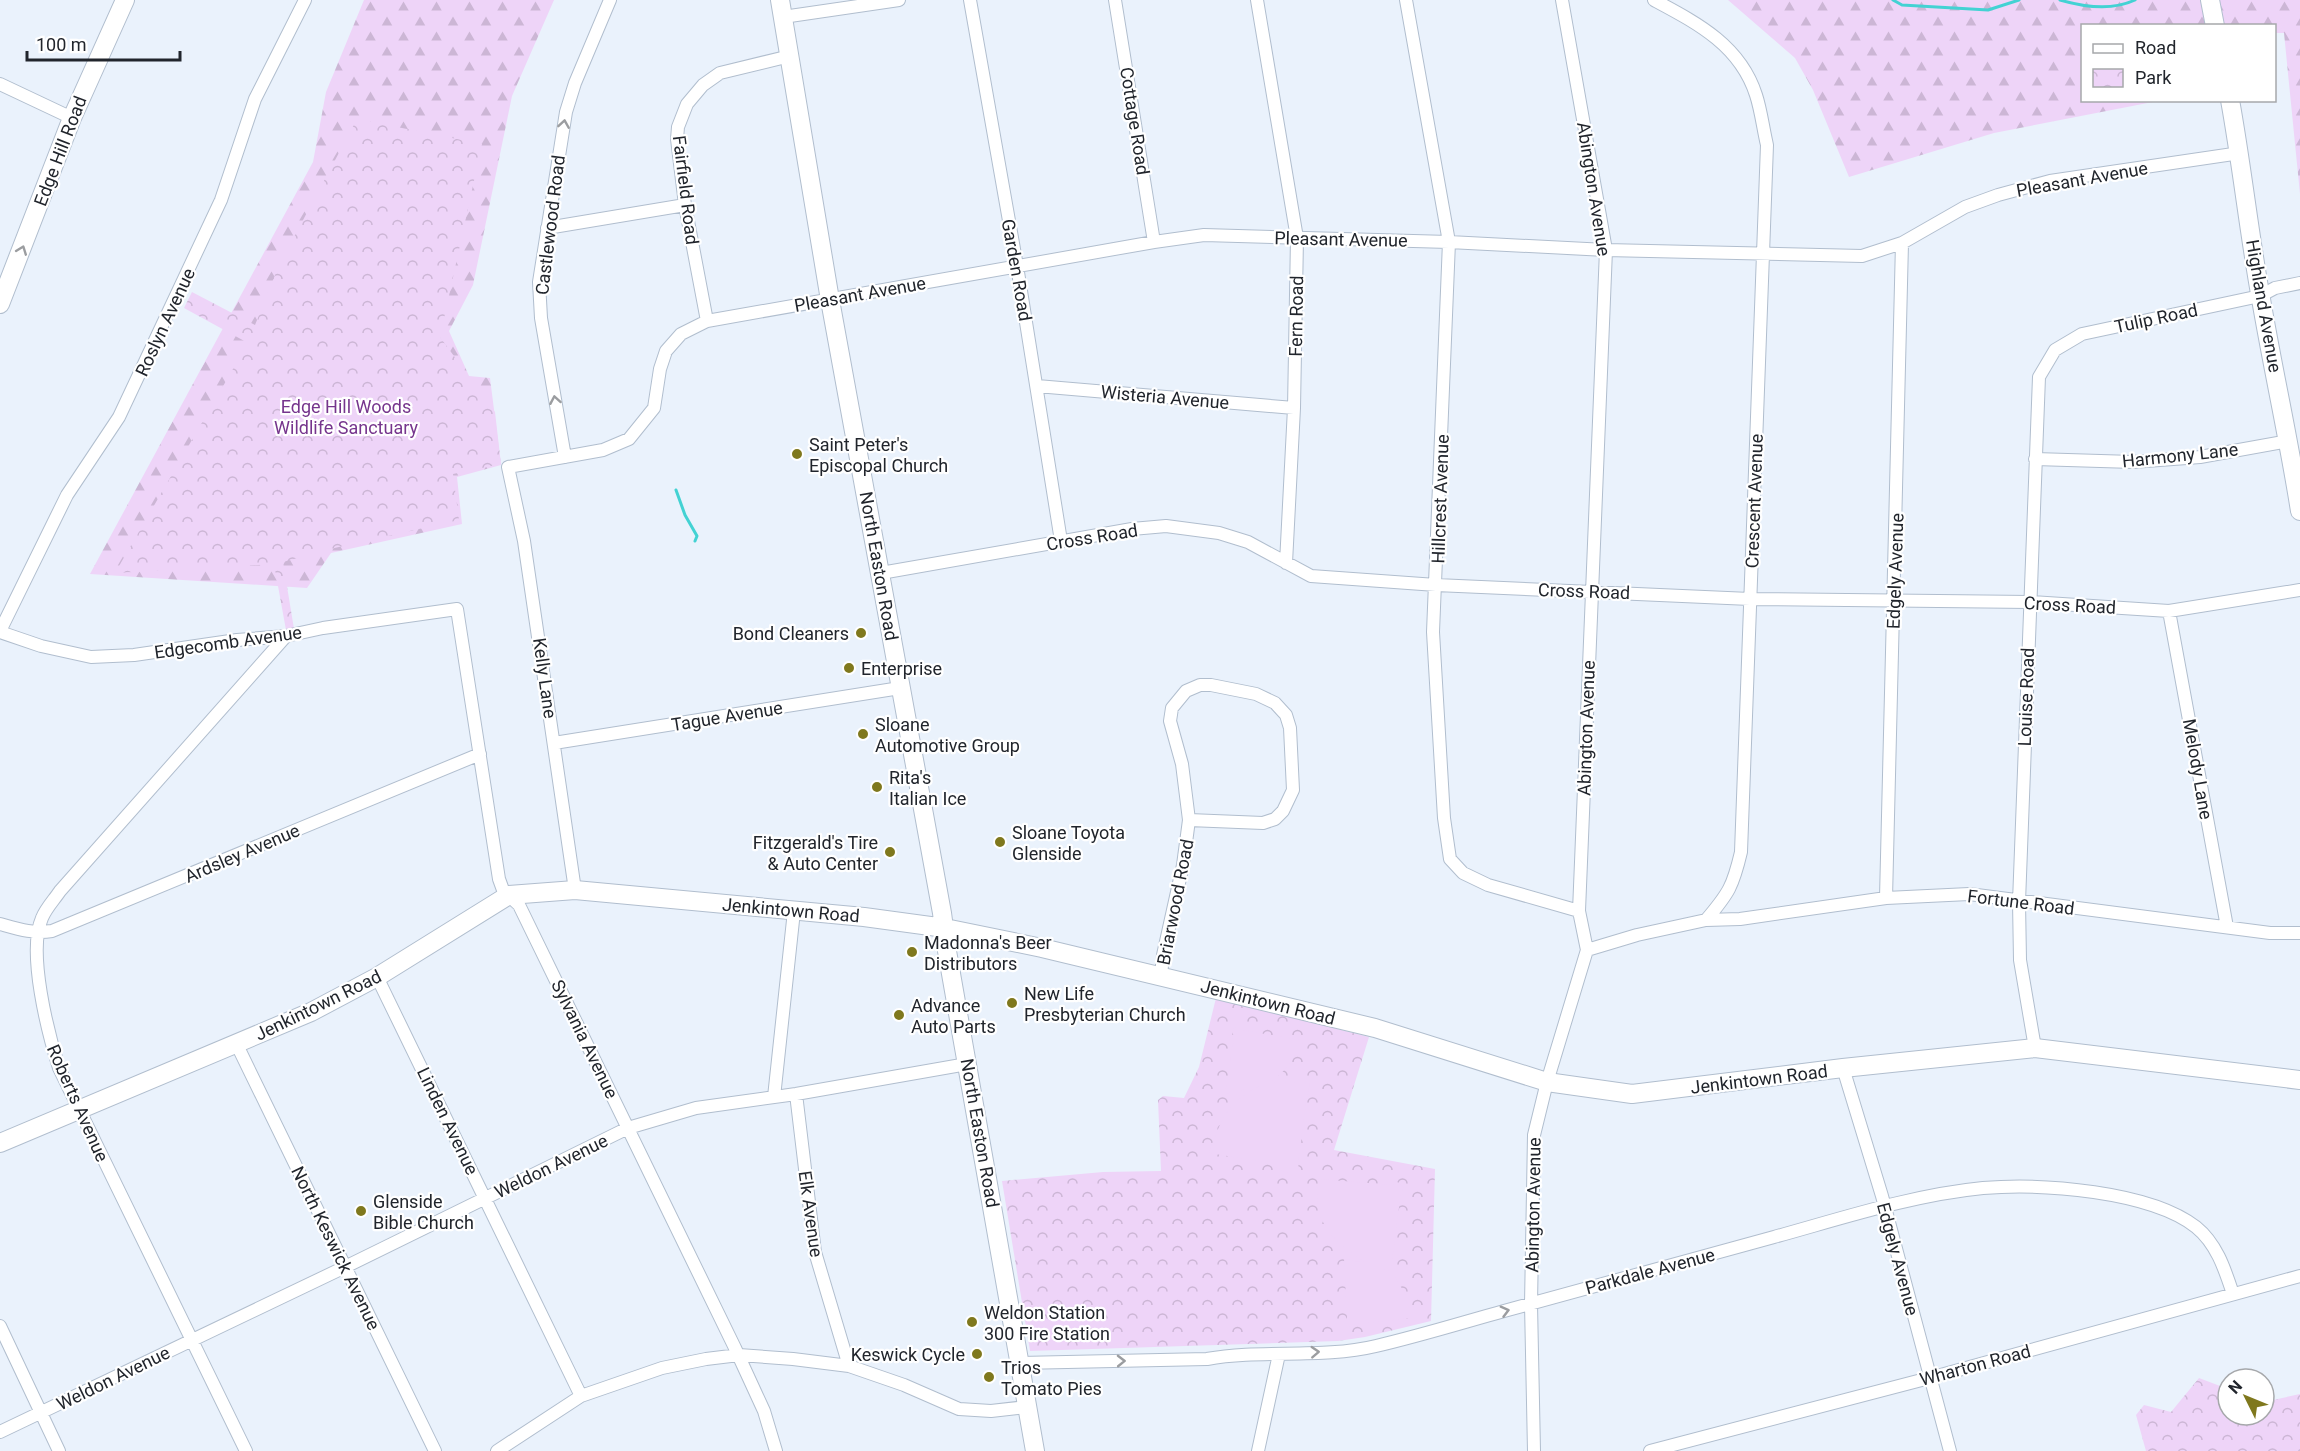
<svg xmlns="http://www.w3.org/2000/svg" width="2300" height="1451" font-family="Roboto,sans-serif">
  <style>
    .forest { fill: url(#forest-firs) }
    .park { fill: url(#park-crowns) }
    .pitch { fill: #eed4f8 }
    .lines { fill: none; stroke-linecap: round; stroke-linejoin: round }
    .stream { stroke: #43d2d3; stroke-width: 3 }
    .street-casing { stroke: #b1bece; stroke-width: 14 }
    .secondary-casing { stroke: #b1bece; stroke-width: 20 }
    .street { stroke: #fff; stroke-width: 12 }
    .secondary { stroke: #fff; stroke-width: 18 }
    .oneway { stroke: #9b9da0 }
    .poi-dot { fill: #7f781d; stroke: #fff; stroke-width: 2 }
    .labels { text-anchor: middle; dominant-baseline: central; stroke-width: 4.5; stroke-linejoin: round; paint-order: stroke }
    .street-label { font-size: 18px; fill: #21252c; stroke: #fff }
    .park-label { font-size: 18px; fill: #76358d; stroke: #fff }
    .poi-label { font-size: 18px; fill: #21252c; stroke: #fff; text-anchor: start }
  </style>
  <defs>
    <pattern id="forest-firs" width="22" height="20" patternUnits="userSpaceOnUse" patternTransform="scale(1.5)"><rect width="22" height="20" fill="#eed4f8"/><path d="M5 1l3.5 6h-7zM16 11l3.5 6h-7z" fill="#ccb6d5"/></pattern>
    <pattern id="park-crowns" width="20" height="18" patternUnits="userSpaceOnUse" patternTransform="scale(1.5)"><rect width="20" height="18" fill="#eed4f8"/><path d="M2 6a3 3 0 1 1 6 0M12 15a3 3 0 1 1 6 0" fill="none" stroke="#ccb6d5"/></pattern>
  </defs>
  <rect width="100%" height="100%" fill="#eaf2fc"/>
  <path class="forest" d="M364,0h190l-42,96 -39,189 -24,46 20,45 21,2 11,87 -44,12 5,47 -131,29 -24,35 -217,-14 223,-412 13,-70z
    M1728,0h572v194l-16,-161h-9l-1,-7h-192v74l76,1 -164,32 -145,44 -36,-87 -18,-32z"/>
  <path class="park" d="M357,119l125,25 -42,193 55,75 6,52 -48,10 6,46 -129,29 -47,13 11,67 -8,1 -12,-66 -159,9 133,-230 -64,-35 8,-16 63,33 24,-60z
    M1216,998l153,39 -35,113 101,19 -4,152 -66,16 -27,4 -308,10 -28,-170 101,-9 58,-1 -3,-71 5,-4 21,2 15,-31z
    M2199,1378l29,11v26h36v-13l36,-8v57h-154l-10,-36 8,-10 27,7z"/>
  <path class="pitch" d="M1237,1026l6,4 61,11c-9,14 -20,35 -36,42l42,-1c-4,22 -8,42 -9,63 -1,9 -4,16 -2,25l-7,5 -28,-13 -55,-9c12,-33 18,-51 51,-67l-35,8 9,-56 -2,-8z
    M1318,1179l75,6 5,-3 6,6 -3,4 -10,77 -11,-1 13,4 15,28 3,18 -55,6 -6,3 -5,-3 2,-7 -3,-58 22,4c-20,-13 -43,-30 -48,-55 -2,-9 0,-20 0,-29z"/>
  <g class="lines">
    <path class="stream" d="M1893,0l9,5 86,5 31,-10
      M2060,0c24,7 52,11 75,0
      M676,490l9,25 12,21 -2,5"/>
    <g class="street-casing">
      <path id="street" d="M970,0l47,266 44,275
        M1115,0l39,242
        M1257,0l40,238 -3,170 -8,155
        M1406,0l43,242 -16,390 11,186 6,41 13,14 25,12 91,26
        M1654,0c43,23 86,45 102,95 5,15 7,33 11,50l-26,707c-8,34 -12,41 -35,68
        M783,17l116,-17
        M0,84l72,34
        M547,228l138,-23
        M707,321l-22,-116 -8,-66 1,-12 9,-23 16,-19 17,-12 70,-17
        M1037,386l257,22
        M565,457l-24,-139 -2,-36 27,-170 9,-29 35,-83
        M2035,459l98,3 67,-5 89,-16
        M881,573l251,-44 34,-3 53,7 29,9 63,34 125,9 314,14 280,3 139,9 131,-21
        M2169,611l58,316
        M0,631l67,-136 52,-78 102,-217 34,-101 50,-99
        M0,632l41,14 50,11 43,-2 103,-15 49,-4 37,-8 134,-19 42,270 4,11 16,15 216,443 29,63 12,40
        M554,743l346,-55
        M575,890l-51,-349 -16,-74 95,-17 26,-11 25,-31 6,-39 6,-18 15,-17 26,-13 447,-79 50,-7 245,7 157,8 256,6 40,-13 63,-36 33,-12 52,-14 190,-28
        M1886,898l16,-655
        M0,924c18,5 33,10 52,7l428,-177
        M1587,950l50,-15 69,-15 34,-1 146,-21 83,-4 301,39h30
        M1161,976l2,-21 20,-90 6,-45 -7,-56 -12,-43 2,-13 14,-17 14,-6h11l45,9 19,9 11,12 4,13 3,62 -10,21 -8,8 -12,4 -74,-3
        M377,977l204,419
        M237,1045l198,406
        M2035,1048l-15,-88 -1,-58 20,-525 16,-27 27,-16 178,-38 15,-8 25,-5
        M1843,1068l39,128 68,255
        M796,1094l19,158 34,114
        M774,1097l20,-186
        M0,1326l59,125
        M1020,1363l187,-4c54,-10 115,0 169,-13 43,-10 85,-23 128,-35 90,-25 180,-49 270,-74 69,-19 138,-42 209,-49 58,-5 167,3 213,39 21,17 29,43 37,67
        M0,1432l345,-165 283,-139 68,-20 100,-14 171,-30
        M246,1451l-187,-383c-11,-35 -32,-116 -17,-150 4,-10 12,-18 18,-27l226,-255
        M497,1451l84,-55 81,-28 44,-9 33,-4 54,4 56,7 55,19 55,24 32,2 35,-4
        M1258,1451l21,-97
        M1534,1451l-3,-147 3,-169 13,-53 40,-132 -8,-39 27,-661 -44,-250
        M1650,1451l287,-75 363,-100"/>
    </g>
    <g class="secondary-casing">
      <path id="secondary" d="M780,0l50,300 112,613 5,38 88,500
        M2210,0l5,26
        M2230,100c12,66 19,133 31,199 12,71 28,141 39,212
        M0,304l72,-186 53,-118
        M0,1143l311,-131 66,-35 132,-82 66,-5 289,27 81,11 97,20 333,80 172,54 85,12 211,-26 192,-20 265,32"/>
    </g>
    <use href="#street" class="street"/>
    <use href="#secondary" class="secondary"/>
  </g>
  <defs><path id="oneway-chevron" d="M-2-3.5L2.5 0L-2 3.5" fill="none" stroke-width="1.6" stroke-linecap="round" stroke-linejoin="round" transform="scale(1.5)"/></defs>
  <g class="oneway">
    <use href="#oneway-chevron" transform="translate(564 124) rotate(-81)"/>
    <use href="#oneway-chevron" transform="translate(22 250) rotate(-69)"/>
    <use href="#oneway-chevron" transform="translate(555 400) rotate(-100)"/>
    <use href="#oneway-chevron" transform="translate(1505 1311) rotate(-15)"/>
    <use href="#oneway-chevron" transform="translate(1315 1352) rotate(-3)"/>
    <use href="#oneway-chevron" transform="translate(1121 1361) rotate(-1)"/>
  </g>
  <g class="poi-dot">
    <circle cx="797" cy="454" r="6"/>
    <circle cx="861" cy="633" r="6"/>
    <circle cx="849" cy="668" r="6"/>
    <circle cx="863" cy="734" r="6"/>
    <circle cx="877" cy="787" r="6"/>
    <circle cx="1000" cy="842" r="6"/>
    <circle cx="890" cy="852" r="6"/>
    <circle cx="912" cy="952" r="6"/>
    <circle cx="1012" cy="1003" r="6"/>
    <circle cx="899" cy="1015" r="6"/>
    <circle cx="361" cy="1211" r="6"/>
    <circle cx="972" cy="1322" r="6"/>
    <circle cx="977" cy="1354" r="6"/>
    <circle cx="989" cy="1377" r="6"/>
  </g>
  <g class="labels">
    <g class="street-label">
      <text transform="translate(1135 121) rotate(81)">Cottage Road</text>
      <text transform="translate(60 151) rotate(-69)">Edge Hill Road</text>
      <text transform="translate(2082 179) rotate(-10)">Pleasant Avenue</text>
      <text transform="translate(1594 189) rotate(81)">Abington Avenue</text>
      <text transform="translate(686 190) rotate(83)">Fairfield Road</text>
      <text transform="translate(550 225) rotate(-83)">Castlewood Road</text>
      <text transform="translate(1341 239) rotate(1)">Pleasant Avenue</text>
      <text transform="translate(1017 270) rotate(80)">Garden Road</text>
      <text transform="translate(860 294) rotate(-10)">Pleasant Avenue</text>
      <text transform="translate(2264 306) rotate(80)">Highland Avenue</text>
      <text transform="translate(1296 316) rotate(-89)">Fern Road</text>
      <text transform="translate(2156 318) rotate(-12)">Tulip Road</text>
      <text transform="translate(165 322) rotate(-65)">Roslyn Avenue</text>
      <text transform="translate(1165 397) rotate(5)">Wisteria Avenue</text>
      <text transform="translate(2180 455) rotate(-6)">Harmony Lane</text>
      <text transform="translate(1440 499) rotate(-88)">Hillcrest Avenue</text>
      <text transform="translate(1754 501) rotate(-88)">Crescent Avenue</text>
      <text transform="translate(1092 537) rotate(-9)">Cross Road</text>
      <text transform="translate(879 566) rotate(80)">North Easton Road</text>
      <text transform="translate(1895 571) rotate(-88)">Edgely Avenue</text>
      <text transform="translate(1584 591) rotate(2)">Cross Road</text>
      <text transform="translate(2070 605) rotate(3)">Cross Road</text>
      <text transform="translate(228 642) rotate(-8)">Edgecomb Avenue</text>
      <text transform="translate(545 678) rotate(82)">Kelly Lane</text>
      <text transform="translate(2026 697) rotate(-88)">Louise Road</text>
      <text transform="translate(727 716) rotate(-9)">Tague Avenue</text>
      <text transform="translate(1586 728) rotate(-88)">Abington Avenue</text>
      <text transform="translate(2198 769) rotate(80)">Melody Lane</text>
      <text transform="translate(242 853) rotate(-23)">Ardsley Avenue</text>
      <text transform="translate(1175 902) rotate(-79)">Briarwood Road</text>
      <text transform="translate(2021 902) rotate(7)">Fortune Road</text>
      <text transform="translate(791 910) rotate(5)">Jenkintown Road</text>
      <text transform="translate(1268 1002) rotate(14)">Jenkintown Road</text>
      <text transform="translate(318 1005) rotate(-26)">Jenkintown Road</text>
      <text transform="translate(585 1039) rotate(64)">Sylvania Avenue</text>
      <text transform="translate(1759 1079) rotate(-7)">Jenkintown Road</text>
      <text transform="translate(78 1103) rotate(66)">Roberts Avenue</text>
      <text transform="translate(448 1121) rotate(64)">Linden Avenue</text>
      <text transform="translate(980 1133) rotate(80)">North Easton Road</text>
      <text transform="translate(551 1166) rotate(-26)">Weldon Avenue</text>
      <text transform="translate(1533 1205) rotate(-89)">Abington Avenue</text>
      <text transform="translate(811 1214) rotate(82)">Elk Avenue</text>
      <text transform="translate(336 1248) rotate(64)">North Keswick Avenue</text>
      <text transform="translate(1898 1259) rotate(75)">Edgely Avenue</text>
      <text transform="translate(1650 1271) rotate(-15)">Parkdale Avenue</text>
      <text transform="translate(1975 1365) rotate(-15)">Wharton Road</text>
      <text transform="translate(113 1378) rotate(-26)">Weldon Avenue</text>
    </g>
    <g class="park-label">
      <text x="346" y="406">Edge Hill Woods<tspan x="346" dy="21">Wildlife Sanctuary</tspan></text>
    </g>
    <g class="poi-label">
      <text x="809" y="444">Saint Peter's<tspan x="809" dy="21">Episcopal Church</tspan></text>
      <text x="849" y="633" text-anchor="end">Bond Cleaners</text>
      <text x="861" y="668">Enterprise</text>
      <text x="875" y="724">Sloane<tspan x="875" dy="21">Automotive Group</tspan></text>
      <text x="889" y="777">Rita's<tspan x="889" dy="21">Italian Ice</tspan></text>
      <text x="1012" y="832">Sloane Toyota<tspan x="1012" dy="21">Glenside</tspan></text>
      <text x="878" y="842" text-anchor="end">Fitzgerald's Tire<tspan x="878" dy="21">&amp; Auto Center</tspan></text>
      <text x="924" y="942">Madonna's Beer<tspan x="924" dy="21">Distributors</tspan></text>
      <text x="1024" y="993">New Life<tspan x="1024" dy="21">Presbyterian Church</tspan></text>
      <text x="911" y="1005">Advance<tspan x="911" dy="21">Auto Parts</tspan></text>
      <text x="373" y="1201">Glenside<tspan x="373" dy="21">Bible Church</tspan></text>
      <text x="984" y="1312">Weldon Station<tspan x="984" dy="21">300 Fire Station</tspan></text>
      <text x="965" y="1354" text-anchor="end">Keswick Cycle</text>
      <text x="1001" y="1367">Trios<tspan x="1001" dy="21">Tomato Pies</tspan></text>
    </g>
  </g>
  <rect x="2081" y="24" width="195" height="78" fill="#ffffff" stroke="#a6a8ab" stroke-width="1.5"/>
  <rect x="2093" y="44" width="30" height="9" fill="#ffffff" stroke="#a6a8ab" stroke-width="1.5"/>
  <text x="2135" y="54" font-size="18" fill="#21252c">Road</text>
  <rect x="2093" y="69" width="30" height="18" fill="url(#park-crowns)" stroke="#a6a8ab" stroke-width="1.5"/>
  <text x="2135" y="84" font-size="18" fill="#21252c">Park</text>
  <g transform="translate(2246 1397) rotate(313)"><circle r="28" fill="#ffffff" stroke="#a6a8ab" stroke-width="1.5"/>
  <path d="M0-4.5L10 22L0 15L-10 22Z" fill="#7f781d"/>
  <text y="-9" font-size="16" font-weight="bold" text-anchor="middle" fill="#21252c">N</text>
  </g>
  <path d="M27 51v9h153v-9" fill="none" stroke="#21252c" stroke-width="3"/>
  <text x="36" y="51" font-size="18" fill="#21252c" stroke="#ffffff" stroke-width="4.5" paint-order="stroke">100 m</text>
</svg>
